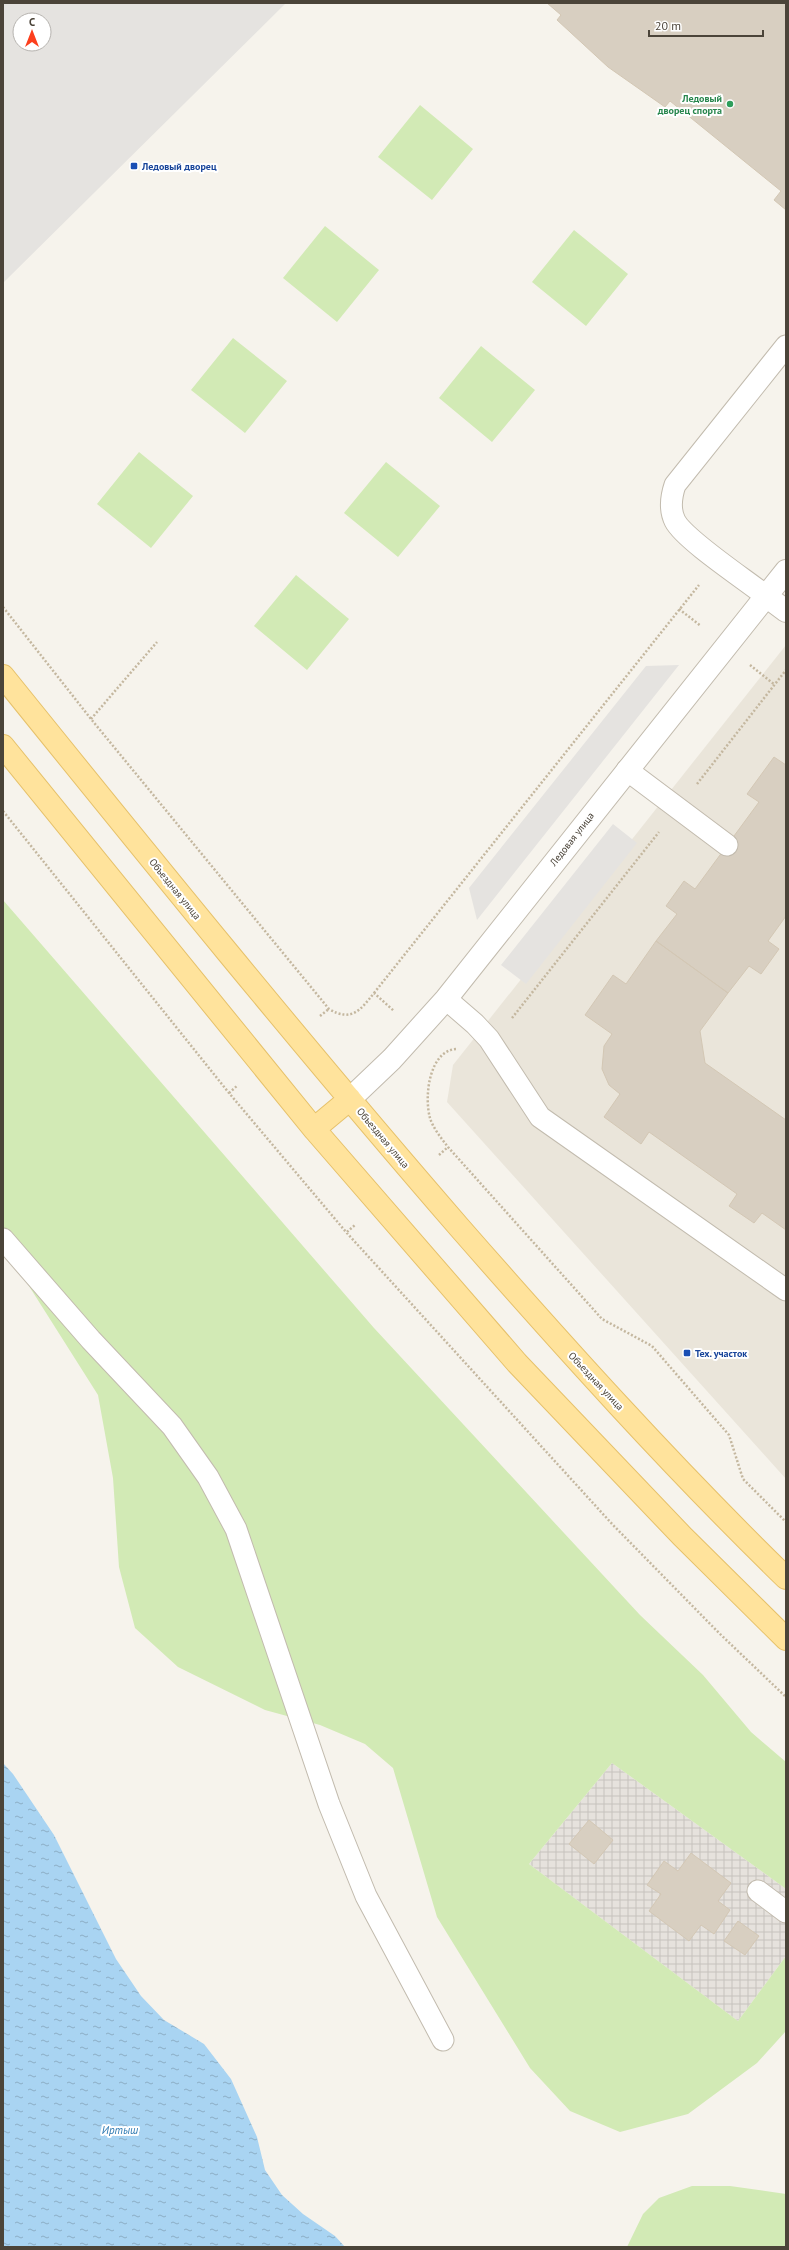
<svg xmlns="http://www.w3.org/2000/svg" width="789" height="2250" font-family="'PT Sans',sans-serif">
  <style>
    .residential { fill: #eae5da }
    .industrial { fill: url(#industrial-grid) }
    .grass { fill: #d2eab5 }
    .parking { fill: #e5e3e0; fill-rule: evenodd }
    .water { fill: url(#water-ripples) }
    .building { fill: #d8cfc1; stroke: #d3c7b4 }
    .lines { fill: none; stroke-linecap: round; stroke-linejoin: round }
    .service-casing { stroke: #c2bbae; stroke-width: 23 }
    .minor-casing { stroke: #c2bbae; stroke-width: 24 }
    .primary-casing { stroke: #e6c16a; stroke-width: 24 }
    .path { stroke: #c4b79f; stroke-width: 2.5; stroke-dasharray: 2 2; stroke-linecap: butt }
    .service { stroke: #fff; stroke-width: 21 }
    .minor { stroke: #fff; stroke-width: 22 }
    .primary { stroke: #ffe39c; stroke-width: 22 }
    .leisure-dot { fill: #2e9e5b; stroke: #fff; stroke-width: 1.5 }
    .transit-dot { fill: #1a4fb4; stroke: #fff; stroke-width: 1.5 }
    .labels { text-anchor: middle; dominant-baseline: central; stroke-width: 4; stroke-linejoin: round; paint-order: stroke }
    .leisure-label { font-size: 10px; font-weight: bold; fill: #27864d; stroke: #fff; text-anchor: end }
    .transit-label { font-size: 10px; font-weight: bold; fill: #164399; stroke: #fff; text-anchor: start }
    .street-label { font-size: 10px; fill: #4b4439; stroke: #fff }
    .water-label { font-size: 11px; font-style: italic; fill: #2e7ab2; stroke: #fff }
  </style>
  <defs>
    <pattern id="industrial-grid" width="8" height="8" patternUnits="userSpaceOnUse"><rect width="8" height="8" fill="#e6e2dd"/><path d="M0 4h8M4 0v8" fill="none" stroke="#c7c3be"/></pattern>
    <pattern id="water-ripples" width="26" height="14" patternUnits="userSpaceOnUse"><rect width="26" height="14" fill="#a9d4f2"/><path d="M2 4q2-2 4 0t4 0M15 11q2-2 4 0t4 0" fill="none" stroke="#8caec5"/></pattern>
  </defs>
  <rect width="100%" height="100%" fill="#f6f3ec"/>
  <path class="residential" d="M786,645v834l-339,-377 6,-37z"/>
  <path class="industrial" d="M612,1763l174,126v67l-48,65 -209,-157z"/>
  <path class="grass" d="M420,105l53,44 -41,51 -54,-43z
    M325,226l54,44 -42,52 -54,-44z
    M574,230l54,44 -42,52 -54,-44z
    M233,338l54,43 -42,52 -54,-43z
    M481,346l54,44 -43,52 -53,-44z
    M139,452l54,44 -42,52 -54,-44z
    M386,462l54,44 -42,51 -54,-44z
    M296,575l53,44 -42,51 -53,-44z
    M3,900l371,428 266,287 63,60 48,57 35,30v127l-174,-126 -83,101 209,157 48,-65v75l-29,32 -69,51 -68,18 -50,-21 -40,-43 -93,-151 -44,-149 -28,-24 -45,-19 -55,-15 -87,-43 -43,-39 -16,-61 -6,-89 -15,-83 -95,-150z
    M692,2186h38l56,8v53h-159l16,-33 16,-16z"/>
  <path class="parking" d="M3,3h283l-283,280zM20,20h24v24h-24z
    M679,665l-202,255 -8,-32 177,-222z
    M613,824l24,19 -111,141 -25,-19z"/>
  <path class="water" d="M3,1763l10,11 41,61 62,124 25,37 23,24 40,24 27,35 26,58 8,33 17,25 21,19 32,22 10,11h-342z"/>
  <path class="building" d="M547,3h239v207l-12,-10 7,-9 -111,-90 -5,6 -57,-40 -51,-47 4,-5z
    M774,757l12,8v151l-18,25 11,8 -18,25 -12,-8 -21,27 -72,-52 21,-27 -11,-8 18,-25 11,8 64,-87 -12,-8z
    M656,941l72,52 -28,38 5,32 81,57v110l-24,-17 -8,10 -25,-17 8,-12 -88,-62 -8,12 -37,-27 16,-23 -11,-9 -7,-16 2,-23 8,-12 -27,-19 28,-40 13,9z
    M589,1820l24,20 -19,24 -25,-20z
    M691,1853l40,30 -13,18 12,9 -16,24 -13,-9 -12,16 -40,-30 12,-17 -14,-9 17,-24 14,10z
    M738,1921l21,15 -14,19 -21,-14z"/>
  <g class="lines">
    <g class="service-casing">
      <path id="service" d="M766,596c-20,-16 -81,-56 -91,-75 -6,-12 -4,-24 0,-36l111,-139
        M627,770l100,75
        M446,999l29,25 14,15 51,78 246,173
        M3,1239l88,101 81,86 36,51 28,52 93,275 37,92 77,144
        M758,1891l28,21"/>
    </g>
    <g class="minor-casing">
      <path id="minor" d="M766,596l20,15
        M350,1099l42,-40 54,-60 340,-428"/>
    </g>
    <g class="primary-casing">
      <path id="primary" d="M3,676c150,186 300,371 456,551 105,120 212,239 327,351
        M3,746l311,383 203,234 165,173 104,103
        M314,1129l36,-30"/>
    </g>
    <path class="path" d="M3,607l88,112 238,290c22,13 31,2 45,-16l20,18
      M679,609l22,17
      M750,665l25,20
      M91,719l66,-77
      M697,784l89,-114
      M3,811l226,282 117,139 267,293 106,108 67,64
      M374,993l325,-408
      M320,1016l9,-7
      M512,1018l147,-186
      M456,1049c-27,2 -32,48 -26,69 3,10 11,20 18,29l154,172 50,27 77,89 14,44 43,43
      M229,1093l9,-8
      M439,1155l9,-8
      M347,1232l8,-7"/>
    <use href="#service" class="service"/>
    <use href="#minor" class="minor"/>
    <use href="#primary" class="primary"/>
  </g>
  <circle class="leisure-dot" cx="730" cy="104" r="4"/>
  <g class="transit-dot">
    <rect x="130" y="162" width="8" height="8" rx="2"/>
    <rect x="683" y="1349" width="8" height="8" rx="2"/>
  </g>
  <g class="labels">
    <g class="leisure-label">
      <text x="722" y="98">Ледовый<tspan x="722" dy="12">дворец спорта</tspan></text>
    </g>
    <g class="transit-label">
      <text x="142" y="166">Ледовый дворец</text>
      <text x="695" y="1353">Тех. участок</text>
    </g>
    <g class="street-label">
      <text transform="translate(572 839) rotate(-52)">Ледовая улица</text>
      <text transform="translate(175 889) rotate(51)">Объездная улица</text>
      <text transform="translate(383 1138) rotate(50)">Объездная улица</text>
      <text transform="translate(596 1381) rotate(47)">Объездная улица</text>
    </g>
    <g class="water-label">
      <text x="120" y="2130">Иртыш</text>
    </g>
  </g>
  <rect width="789" height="2250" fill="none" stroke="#4b4439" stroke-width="8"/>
  <g transform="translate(32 32)"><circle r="19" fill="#ffffff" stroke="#b7b4b0"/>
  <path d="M0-3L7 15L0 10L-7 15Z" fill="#fc3f1d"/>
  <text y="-6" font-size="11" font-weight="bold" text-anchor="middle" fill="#4b4439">С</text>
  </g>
  <path d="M649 30v6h114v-6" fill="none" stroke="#4b4439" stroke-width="2"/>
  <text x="655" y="30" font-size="12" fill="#4b4439" stroke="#ffffff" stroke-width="3" paint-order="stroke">20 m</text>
</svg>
